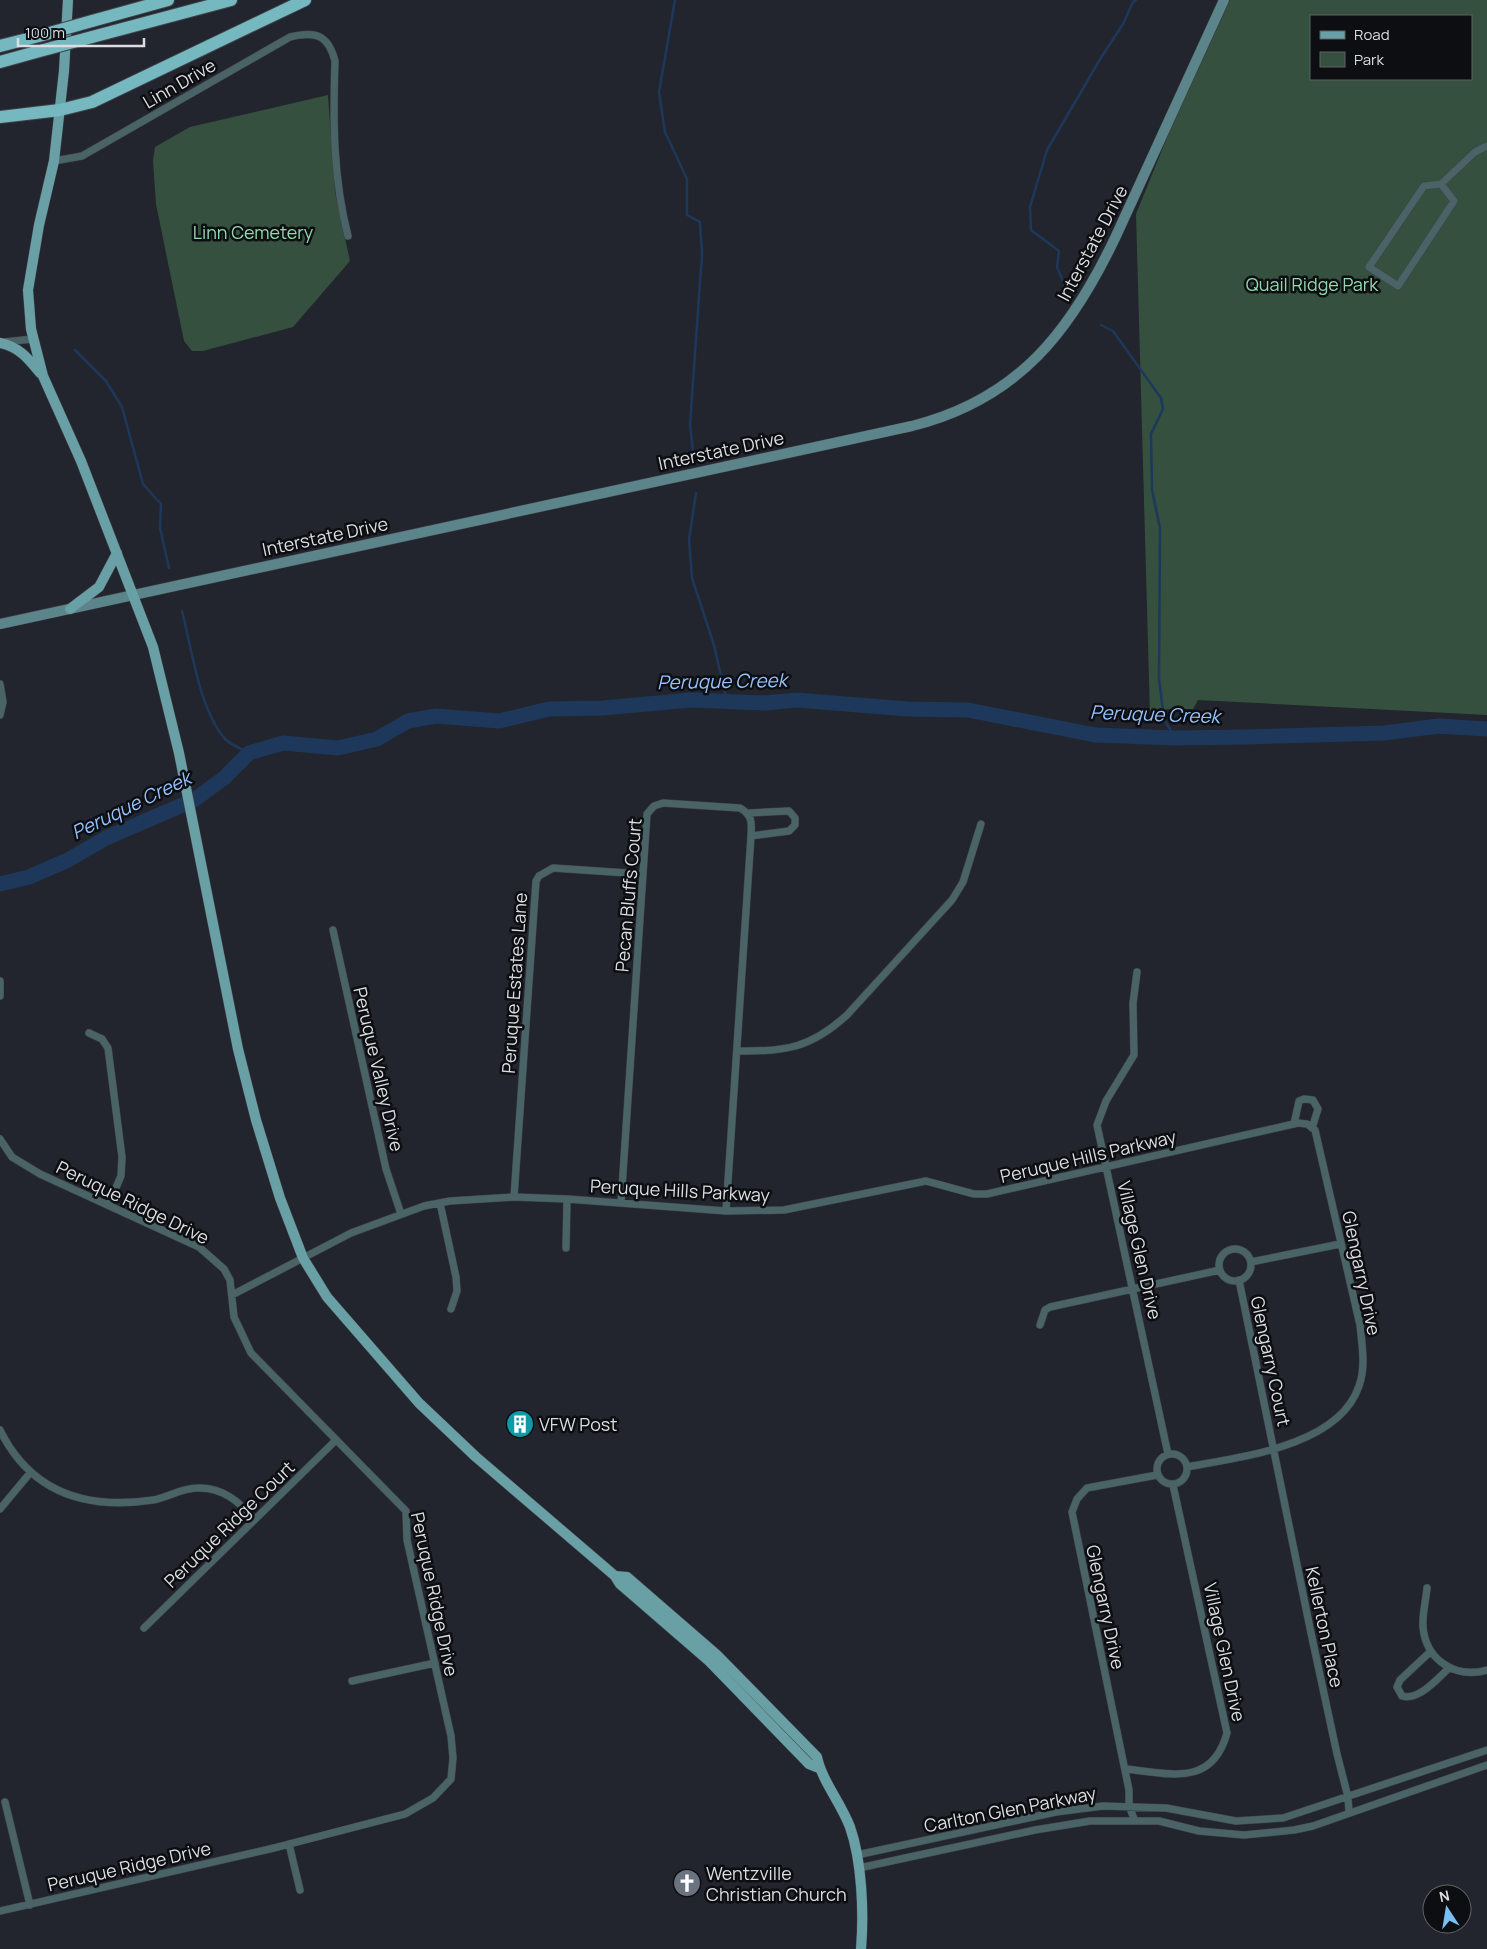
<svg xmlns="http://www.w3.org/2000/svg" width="1487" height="1949" font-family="Manrope,sans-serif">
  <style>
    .green { fill: #35503e; fill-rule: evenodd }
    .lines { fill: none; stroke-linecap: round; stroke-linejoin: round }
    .stream { stroke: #1e385b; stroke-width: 2.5 }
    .river { stroke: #1e385b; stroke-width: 15 }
    .minor-casing { stroke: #40424a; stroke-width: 8 }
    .secondary-casing { stroke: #40424a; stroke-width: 11 }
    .primary-casing { stroke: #40424a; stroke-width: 11 }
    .motorway-casing { stroke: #40424a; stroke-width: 14 }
    .minor { stroke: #496366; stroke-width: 7 }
    .secondary { stroke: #5b858a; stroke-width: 10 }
    .primary { stroke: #69a0a6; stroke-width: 10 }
    .motorway { stroke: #75b8c0; stroke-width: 12 }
    .motorway-bridge-casing { stroke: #40424a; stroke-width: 14; stroke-linecap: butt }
    .motorway-bridge { stroke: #75b8c0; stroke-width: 12 }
    .labels { text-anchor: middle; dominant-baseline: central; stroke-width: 5; stroke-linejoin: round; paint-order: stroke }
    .street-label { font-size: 18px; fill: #dbdde2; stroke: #0d0e12 }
    .park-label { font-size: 18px; fill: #91d9aa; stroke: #0d0e12 }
    .poi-label { font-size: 18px; fill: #dbdde2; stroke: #0d0e12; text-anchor: start }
    .water-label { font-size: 19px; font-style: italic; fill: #94c2fe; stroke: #0d0e12 }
  </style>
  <rect width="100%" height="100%" fill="#22252d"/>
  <path class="green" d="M1230,0h257v715l-289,-15 -5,9h-25l-18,6 -14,-501 32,-79zM1311,16h160v63h-160z
    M328,95l7,97 15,69 -57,66 -90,24h-11l-8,-10 -28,-137 -3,-43 2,-14 35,-20z"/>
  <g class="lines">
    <path class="stream" d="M675,0l-16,92 6,40 22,47v36l13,7c0,18 4,28 1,46l-11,157 4,34
      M1066,288l-9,-21 2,-16 -28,-21 -1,-23 17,-57 55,-94 21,-32 10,-22 3,-2
      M1101,325l12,6 48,67 2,11 -12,25 1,56 8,38 -1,151 5,40 11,19
      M75,350l31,31 16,26 21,77 18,20 -1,24 9,40
      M696,493l-7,46 3,39 22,67 13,57
      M182,611c10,38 17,98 43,128 6,6 17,10 24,14"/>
    <path class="river" d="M0,884l29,-7 39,-17 38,-22 88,-38 30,-22 25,-25 34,-10 55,5 39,-9 31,-18 28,-5 63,5 50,-12 54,-1 88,-8 74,3 32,-3 110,9 61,1 127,25 80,3 73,-1 136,-4 55,-7 48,3"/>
    <g class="minor-casing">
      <path id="minor" d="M54,161l28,-5 208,-119c25,-6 38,-3 45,24 -2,60 -2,117 13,175
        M1441,184l13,17 -56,85 -29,-19 55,-81z
        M1441,184l34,-32 12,-6
        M4,342l29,-3
        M0,684l3,18 -3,13
        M749,813l40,-2 6,7v7l-6,6 -38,5
        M333,930l53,239 15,45
        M1137,972l-4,31 1,52 -28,46 -9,24 71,329
        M0,981v15
        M89,1033l13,6 6,9 14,109 -1,19 -12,28
        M737,1051c48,1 74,-3 110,-36l105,-115 11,-18 18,-58
        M1294,1124l5,-23 5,-2 9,1 5,9 -6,19
        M0,1139l12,18 28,17 159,73 25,22 6,11 4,37 17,36 155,158 1,29 44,196 2,22 -2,21 -18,19 -28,16 -131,34 -274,63
        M514,1197l22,-316 3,-5 14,-8 89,6
        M440,1203l16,74 1,14 -6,18
        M621,1203l26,-389 7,-8 9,-3 77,5c12,7 12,14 11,28l-25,375
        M566,1248l1,-49
        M1219 1265a16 16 0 1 1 32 0a16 16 0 1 1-32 0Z
        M1251,1262l89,-18
        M1239,1280l72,353 26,121 11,43 1,15
        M232,1295l119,-62 73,-27 26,-5 64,-4 53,2 159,12 58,-1 142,-29 48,13h13l311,-71 9,1 8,6 45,195c2,20 6,42 -1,61 -20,60 -118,71 -172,81
        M1040,1325l5,-15 5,-3 170,-37
        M0,1430c31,63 86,80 153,70 14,-2 28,-12 44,-12 24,-1 44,13 56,33
        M1157 1469a15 15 0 1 1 30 0a15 15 0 1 1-30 0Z
        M0,1509l30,-36
        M1427,1588c-1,12 -5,27 -4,39 3,33 32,52 64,43
        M144,1628l191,-187
        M1430,1652l-30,28 -3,7 5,9c17,5 36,-18 47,-28
        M352,1681l83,-18
        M1125,1769c44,4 87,19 102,-36l-54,-248
        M5,1802l25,103
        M1135,1821l-6,-15v-16l-57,-278 5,-13 10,-11 70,-13
        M289,1844l11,46
        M857,1855l199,-43 47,-6 63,2 70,13 47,-3 204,-68
        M859,1868l176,-38 55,-9h69l40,10 45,4 50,-5 19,-4 174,-61"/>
    </g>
    <g class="secondary-casing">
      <path id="secondary" d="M0,624l912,-198c107,-27 159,-95 204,-190l108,-236"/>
    </g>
    <g class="primary-casing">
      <path id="primary" d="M68,0l-4,71 -10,90 -15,64 -11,65 3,39 12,47 38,85 72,186 26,106 59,296 18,71 24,78 23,60 24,39 92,106 57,54 139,119 5,8 89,77 100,103 10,4
        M0,343c19,4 28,15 40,30
        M70,609l29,-22 18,-34
        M615,1576l12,1 90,78 100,102c5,24 24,46 33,70 12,34 14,86 11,122"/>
    </g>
    <g class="motorway-casing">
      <path id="motorway" d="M92,21l76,-21
        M92,37l139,-37
        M0,46l39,-10
        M0,62l36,-10
        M0,117l60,-7 32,-8 213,-102"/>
    </g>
    <use href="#minor" class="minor"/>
    <use href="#secondary" class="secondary"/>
    <use href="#primary" class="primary"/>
    <use href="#motorway" class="motorway"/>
    <g class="motorway-bridge-casing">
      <path id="motorway-bridge" d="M39,36l53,-15
        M36,52l56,-15"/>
    </g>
    <use href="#motorway-bridge" class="motorway-bridge"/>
  </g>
  <defs>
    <g id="building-disc" transform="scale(1.4375)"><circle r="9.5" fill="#0f9aa8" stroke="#0d0e12"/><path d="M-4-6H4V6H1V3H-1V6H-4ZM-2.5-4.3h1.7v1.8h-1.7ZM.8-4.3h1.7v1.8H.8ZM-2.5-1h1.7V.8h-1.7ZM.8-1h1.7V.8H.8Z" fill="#fff"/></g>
    <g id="church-disc" transform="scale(1.4375)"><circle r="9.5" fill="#6b7280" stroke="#0d0e12"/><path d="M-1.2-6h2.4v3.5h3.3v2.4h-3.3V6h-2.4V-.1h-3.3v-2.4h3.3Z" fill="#fff"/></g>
  </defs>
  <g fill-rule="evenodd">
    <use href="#building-disc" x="520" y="1424"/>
    <use href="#church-disc" x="687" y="1883"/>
  </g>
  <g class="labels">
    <g class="street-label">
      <text transform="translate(179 83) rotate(-30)">Linn Drive</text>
      <text transform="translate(1092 243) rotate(-62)">Interstate Drive</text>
      <text transform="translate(721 450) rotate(-12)">Interstate Drive</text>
      <text transform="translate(325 536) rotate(-12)">Interstate Drive</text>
      <text transform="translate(628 895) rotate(-85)">Pecan Bluffs Court</text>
      <text transform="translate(514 983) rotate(-86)">Peruque Estates Lane</text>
      <text transform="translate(379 1069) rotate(77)">Peruque Valley Drive</text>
      <text transform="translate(1088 1156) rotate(-13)">Peruque Hills Parkway</text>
      <text transform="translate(680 1190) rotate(3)">Peruque Hills Parkway</text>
      <text transform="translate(133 1202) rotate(26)">Peruque Ridge Drive</text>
      <text transform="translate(1140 1250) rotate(77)">Village Glen Drive</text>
      <text transform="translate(1362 1273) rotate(78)">Glengarry Drive</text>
      <text transform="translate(1271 1361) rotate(78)">Glengarry Court</text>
      <text transform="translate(229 1524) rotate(-44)">Peruque Ridge Court</text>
      <text transform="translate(435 1594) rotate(78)">Peruque Ridge Drive</text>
      <text transform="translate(1106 1607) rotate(78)">Glengarry Drive</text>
      <text transform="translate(1325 1627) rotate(78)">Kellerton Place</text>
      <text transform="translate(1225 1652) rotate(78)">Village Glen Drive</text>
      <text transform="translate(1010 1809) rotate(-11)">Carlton Glen Parkway</text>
      <text transform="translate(129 1866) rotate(-13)">Peruque Ridge Drive</text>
    </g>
    <g class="park-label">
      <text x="253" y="232">Linn Cemetery</text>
      <text x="1312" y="284">Quail Ridge Park</text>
    </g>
    <g class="poi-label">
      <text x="539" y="1424">VFW Post</text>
      <text x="706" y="1873">Wentzville<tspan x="706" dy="21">Christian Church</tspan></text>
    </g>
    <g class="water-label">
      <text transform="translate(722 681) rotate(-1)">Peruque Creek</text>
      <text transform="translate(1155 714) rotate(2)">Peruque Creek</text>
      <text transform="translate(131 805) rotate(-26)">Peruque Creek</text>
    </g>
  </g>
  <rect x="1310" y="15" width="162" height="65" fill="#0d0e12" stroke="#5f6165"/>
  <rect x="1320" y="31" width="25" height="8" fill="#69a0a6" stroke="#5f6165"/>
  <text x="1354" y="40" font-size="15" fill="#dbdde2">Road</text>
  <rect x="1320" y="52" width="25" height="15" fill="#35503e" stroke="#5f6165"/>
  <text x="1354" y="65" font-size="15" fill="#dbdde2">Park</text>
  <g transform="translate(1447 1909) rotate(348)"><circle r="24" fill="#0d0e12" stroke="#5f6165"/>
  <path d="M0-4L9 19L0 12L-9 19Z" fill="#78bff7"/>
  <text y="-8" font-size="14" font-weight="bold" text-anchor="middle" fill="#dbdde2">N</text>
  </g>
  <path d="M18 38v8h126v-8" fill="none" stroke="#dbdde2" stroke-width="2.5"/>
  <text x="25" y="38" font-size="15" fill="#dbdde2" stroke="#0d0e12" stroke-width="4" paint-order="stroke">100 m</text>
</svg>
